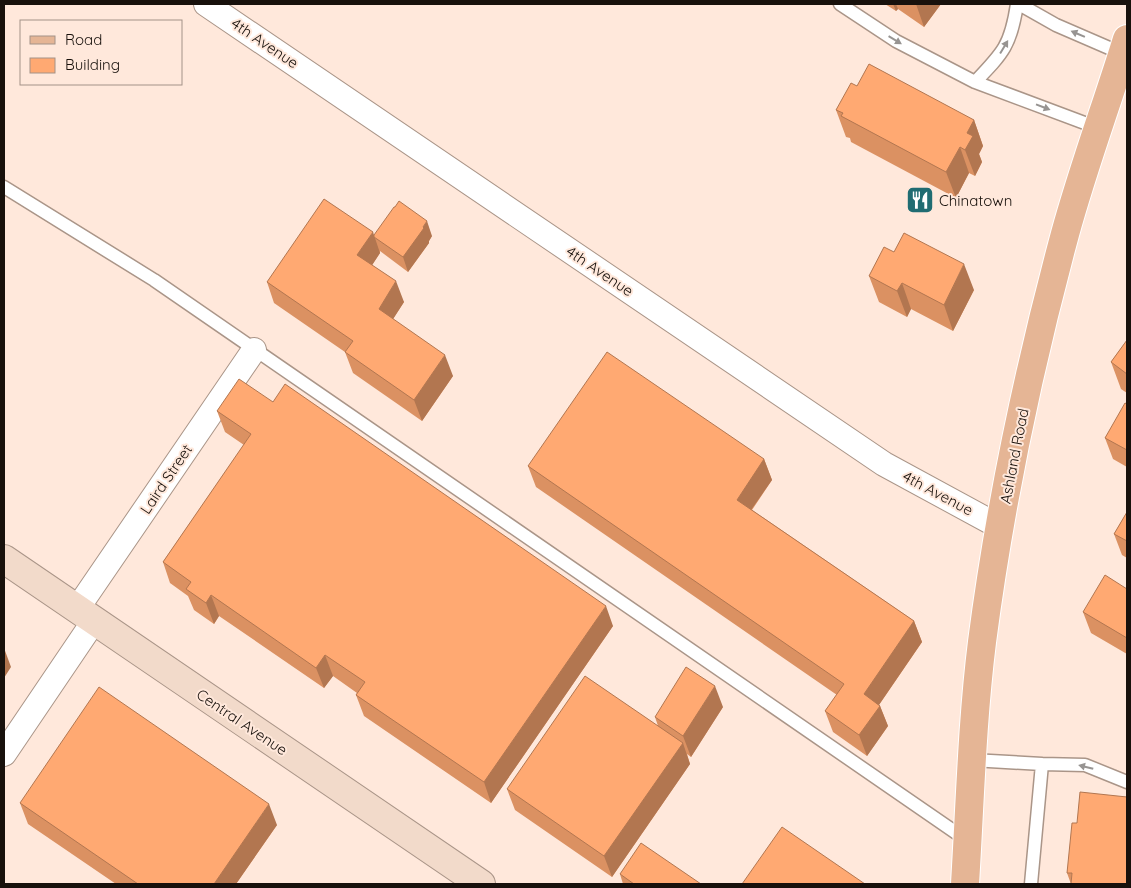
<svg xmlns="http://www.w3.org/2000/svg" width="1131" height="888" font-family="Quicksand,sans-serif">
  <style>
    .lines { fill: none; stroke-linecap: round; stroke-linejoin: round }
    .lane-casing { stroke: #aa9588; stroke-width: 15 }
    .street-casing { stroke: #aa9588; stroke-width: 26 }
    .secondary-casing { stroke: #aa9588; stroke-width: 30 }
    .primary-casing { stroke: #fff; stroke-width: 30 }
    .lane { stroke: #fff; stroke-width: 12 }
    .street { stroke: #fff; stroke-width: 24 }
    .secondary { stroke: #f2daca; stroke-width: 28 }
    .primary { stroke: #e5b595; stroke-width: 28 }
    .wall { fill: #db9162 }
    .shaded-wall { fill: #b27650 }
    .building { fill: #ffa972; stroke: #b27650 }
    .oneway { fill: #979492 }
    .labels { text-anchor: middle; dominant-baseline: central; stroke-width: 4; stroke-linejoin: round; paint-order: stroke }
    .street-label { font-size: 15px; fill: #18110c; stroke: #ffe8db }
    .poi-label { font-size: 15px; fill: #18110c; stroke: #ffe8db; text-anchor: start }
  </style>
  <rect width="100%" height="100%" fill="#ffe8db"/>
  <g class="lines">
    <g class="lane-casing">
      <path id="lane" d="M840,4l56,37 79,41 123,46
        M1019,4l37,21 67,29
        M975,82c28,-29 36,-37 42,-78
        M4,187l150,93 814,561
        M972,760l70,4 -11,120
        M1042,764l43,1 42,17"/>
    </g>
    <g class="street-casing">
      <path id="street" d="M206,4l678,460 116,63
        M77,609l177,-259
        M4,754l90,-133"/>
    </g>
    <g class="secondary-casing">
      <path id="secondary" d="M4,559l477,325"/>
    </g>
    <g class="primary-casing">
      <path id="primary" d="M965,884c5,-81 7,-162 17,-242 18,-138 47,-275 83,-408 18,-66 42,-130 62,-195"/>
    </g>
    <use href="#lane" class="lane"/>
    <use href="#street" class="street"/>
    <use href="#secondary" class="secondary"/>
    <use href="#primary" class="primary"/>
  </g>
  <path class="wall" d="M885,4h56l-17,23 -26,-18 -2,2z
    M857,86l117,34 9,26 -4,8 3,8 -7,14 -6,-3 -13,25 -105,-56 -1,-4 -4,-1 -10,-27z
    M374,235l58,1 -3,5v2l-21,29 -28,-21v2l-8,12 32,37 -11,17 60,57 -31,45 -69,-48 -8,-21 -71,-49 -7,-21z
    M869,276l105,14 -21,41 -42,-22 -4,8 -28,-15z
    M1127,340v53l-6,-4 -10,-27z
    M273,402l340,224 -122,177 -127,-87 -8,-21 1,-2 -24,-17 -9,12 -105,-72 -5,8 -20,-14 -6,-14 -18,-13 -7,-21 81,-117 -19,-13 -8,-21z
    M1127,404v63l-14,-8 -8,-21z
    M764,459l8,21 -20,30 162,111 8,21 -43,63 1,1 8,20 -21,30 -34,-24 -8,-21 12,-16 -301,-208 -8,-21z
    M1127,512v46l-5,-3 -8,-21z
    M1127,589v65l-36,-21 -8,-21z
    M723,707l-32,50 -4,-3 3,10 -78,113 -97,-67 -8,-21 151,-63 -3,-9z
    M20,803l257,22 -41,59h-120l-88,-60z
    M1077,823l-6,61 -4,-11z
    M620,874l81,10h-78z"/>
  <path class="shaded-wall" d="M893,4h3l2,5 -2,2z
    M916,4h25l-17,23z
    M974,120l9,26 -4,8 3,8 -7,14 -10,-26 2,-17z
    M960,147l9,26 -13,25 -10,-26z
    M427,221l5,15 -3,5v2l-21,29 -5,-15z
    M373,232l7,21 -15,23 -8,-21z
    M964,264l10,26 -21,41 -9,-26z
    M396,281l8,21 -18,28 -7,-21z
    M902,283l9,26 -4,8 -10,-26z
    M445,355l8,21 -31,45 -8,-21z
    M764,459l8,21 -28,40 -7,-20z
    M211,595l8,21 -5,8 -8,-21z
    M606,606l7,20 -122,177 -7,-21z
    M914,621l8,21 -50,73 -8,-21z
    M4,648l7,19 -7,11z
    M325,655l8,21 -9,12 -8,-20z
    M715,686l8,21 -32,50 -8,-21z
    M880,706l8,20 -21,30 -8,-21z
    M683,743l7,21 -78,113 -8,-21z
    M269,804l8,21 -41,59h-22z"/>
  <path class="building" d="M869,64l105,56 -7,13 6,3 -8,14 -5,-3 -14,25 -105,-56 2,-3 -7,-3 15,-27 6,3z
    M324,199l49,33 -16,23 39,26 -17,28 66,46 -31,45 -69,-48 8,-11 -86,-59z
    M399,201l28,20 -4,6 1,1 -21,29 -29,-20v-2l20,-28h1z
    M904,233l60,31 -20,41 -42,-22 -5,8 -28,-15 15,-29 10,5z
    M1127,340v34l-16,-12z
    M607,352l157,107 -27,41 177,121 -50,73 16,12 -21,29 -34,-24 19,-27 -316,-218z
    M239,379l34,23 12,-18 321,222 -122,176 -128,-87 9,-13 -40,-27 -9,13 -105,-73 -5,8 -20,-14 5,-7 -28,-20 88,-128 -34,-23z
    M1125,403l2,1v46l-22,-12z
    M1127,512v29l-13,-7z
    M1105,575l22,14v49l-44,-26z
    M686,667l29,19 -32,50 -28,-19z
    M585,676l98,67 -79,113 -97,-67z
    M99,687l170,117 -55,80h-76l-118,-81z
    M1080,792l47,5v87h-56l1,-11h-5l5,-50h5z
    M782,827l83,57h-123z
    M641,843l60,41h-67l-14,-10z"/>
  <defs><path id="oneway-solid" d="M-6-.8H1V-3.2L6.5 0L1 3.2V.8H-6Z" transform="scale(1.25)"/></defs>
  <g class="oneway">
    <use href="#oneway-solid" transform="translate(1078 34) rotate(-157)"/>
    <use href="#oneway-solid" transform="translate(895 40) rotate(31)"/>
    <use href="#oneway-solid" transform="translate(1004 47) rotate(-59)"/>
    <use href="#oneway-solid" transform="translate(1043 107) rotate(21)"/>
    <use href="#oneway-solid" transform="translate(1086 767) rotate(-166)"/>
  </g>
  <defs>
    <g id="restaurant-square" transform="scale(1.4375)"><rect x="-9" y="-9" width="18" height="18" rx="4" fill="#206c72" stroke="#ffe8db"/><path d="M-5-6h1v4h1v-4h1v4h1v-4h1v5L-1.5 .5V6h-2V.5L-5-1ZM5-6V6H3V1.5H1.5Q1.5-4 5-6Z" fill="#fff"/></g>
  </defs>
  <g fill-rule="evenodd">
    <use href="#restaurant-square" x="920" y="200"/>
  </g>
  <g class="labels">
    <g class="street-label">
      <text transform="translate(265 43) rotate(34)">4th Avenue</text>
      <text transform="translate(600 271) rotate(34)">4th Avenue</text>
      <text transform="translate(1014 456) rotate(-79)">Ashland Road</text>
      <text transform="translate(166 479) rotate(-56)">Laird Street</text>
      <text transform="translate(938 493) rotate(28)">4th Avenue</text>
      <text transform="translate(242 722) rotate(34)">Central Avenue</text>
    </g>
    <g class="poi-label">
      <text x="939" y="200">Chinatown</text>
    </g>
  </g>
  <rect width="1131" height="888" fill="none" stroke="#18110c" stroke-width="10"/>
  <rect x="20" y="20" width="162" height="65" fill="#ffe8db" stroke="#a39288"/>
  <rect x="30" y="36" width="25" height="8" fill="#e5b595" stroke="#a39288"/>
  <text x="65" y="45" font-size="15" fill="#18110c">Road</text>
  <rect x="30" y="58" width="25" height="15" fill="#ffa972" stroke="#a39288"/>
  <text x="65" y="70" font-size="15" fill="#18110c">Building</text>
</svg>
